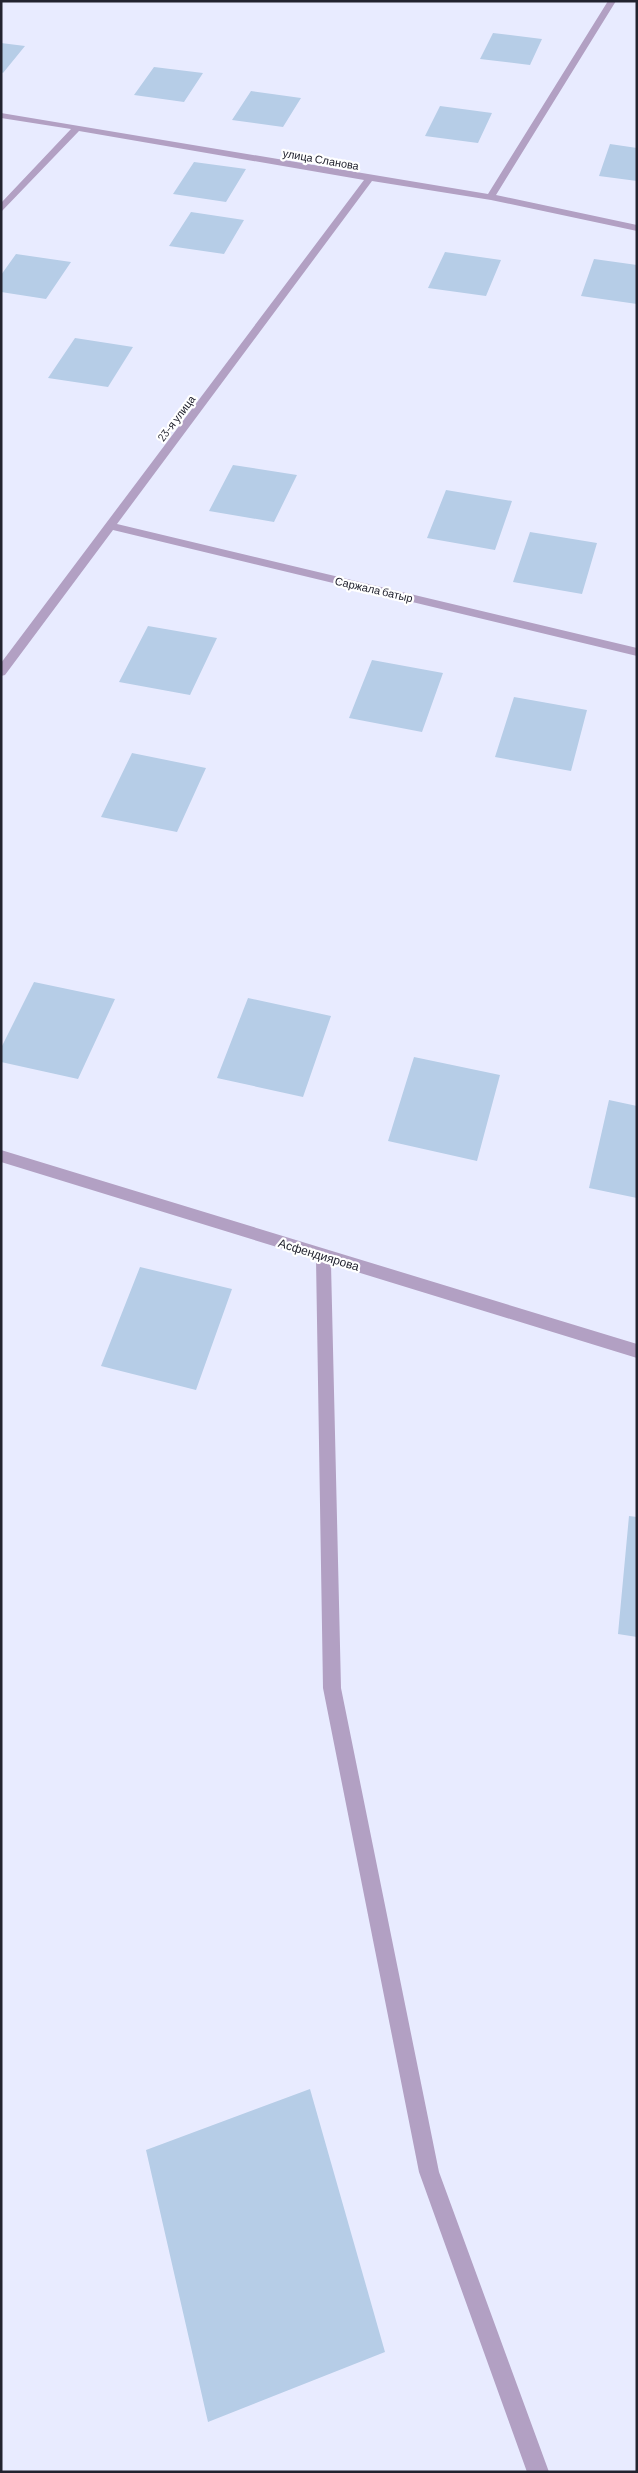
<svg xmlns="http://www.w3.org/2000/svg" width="638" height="2473" font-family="Barlow,sans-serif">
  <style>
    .building { fill: #b6cde7 }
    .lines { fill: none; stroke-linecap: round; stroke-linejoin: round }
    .minor { fill: #b2a0c3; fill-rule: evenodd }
    .labels { text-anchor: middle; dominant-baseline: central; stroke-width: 4.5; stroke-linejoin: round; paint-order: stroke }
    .far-street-label { font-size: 11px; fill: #22232f; stroke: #fff }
    .street-label { font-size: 12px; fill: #22232f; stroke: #fff }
  </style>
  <rect width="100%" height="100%" fill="#e8ebff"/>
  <path class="building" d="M493,33l49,6 -12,26 -50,-6z
    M1,43l24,3 -22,27 -2,-1z
    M154,67l49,6 -19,29 -50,-7z
    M251,91l50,7 -18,29 -51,-7z
    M440,106l52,7 -14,30 -53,-7z
    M610,144l27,4v33l-38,-5z
    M194,162l52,7 -20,33 -53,-8z
    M191,212l53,8 -20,34 -55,-8z
    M445,252l56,8 -15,36 -58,-8z
    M16,254l55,8 -25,37 -45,-7v-17z
    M594,259l43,6v39l-56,-8z
    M75,338l58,9 -25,40 -60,-9z
    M233,465l64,10 -23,47 -65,-11z
    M446,490l66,11 -17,49 -68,-12z
    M530,532l67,11 -15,51 -69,-12z
    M148,626l69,12 -27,57 -71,-13z
    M372,660l71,13 -21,59 -73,-14z
    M514,697l73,13 -16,61 -76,-14z
    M132,753l74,15 -29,64 -76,-15z
    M34,982l81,17 -37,80 -77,-17v-14z
    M248,998l83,18 -28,81 -86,-19z
    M414,1057l86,18 -23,86 -89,-20z
    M609,1100l28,6v92l-48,-10z
    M140,1267l92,22 -36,101 -95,-24z
    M629,1516l8,1v120l-19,-3z
    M310,2089l75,263 -177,70 -62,-272z"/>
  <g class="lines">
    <path class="minor" d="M608,1h8l-120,194 141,30v6l-146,-31 -119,-19 -255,343 520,124v8l-524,-126 -108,145 -4,1v-13l363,-483 -285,-49 -78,81v-9l70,-74 -70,-11v-5l487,81z
      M1,1150l636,194v14l-306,-94 10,424 98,484 110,300h-22l-108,-300 -96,-484 -7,-429 -315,-97z"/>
  </g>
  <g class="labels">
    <g class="far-street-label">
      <text transform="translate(321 159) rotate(10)">улица Сланова</text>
      <text transform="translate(176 418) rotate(-53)">23-я улица</text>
      <text transform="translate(374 589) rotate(13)">Саржала батыр</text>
    </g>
    <g class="street-label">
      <text transform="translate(319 1254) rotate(17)">Асфендиярова</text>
    </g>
  </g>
  <rect width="638" height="2473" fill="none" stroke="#22232f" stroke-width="5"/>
</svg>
